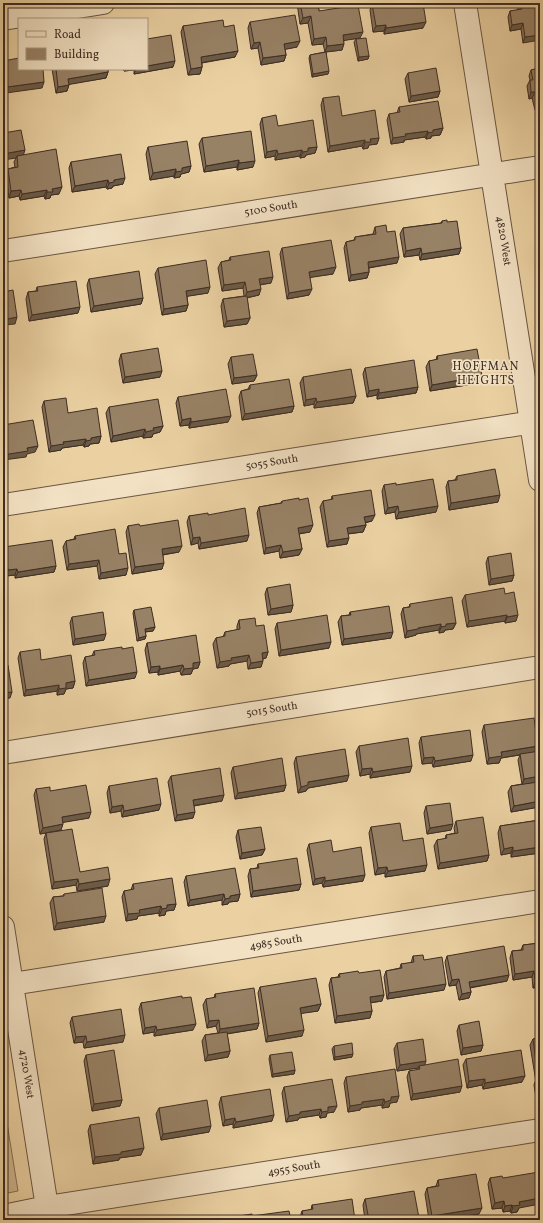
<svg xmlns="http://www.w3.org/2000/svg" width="543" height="1223" font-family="Vollkorn,serif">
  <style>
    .green { fill: #ceb58d; stroke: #867158 }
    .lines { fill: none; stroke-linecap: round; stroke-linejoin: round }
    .minor-casing { stroke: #6a5644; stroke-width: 24 }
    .minor { stroke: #f2e1c3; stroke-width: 22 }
    .wall { fill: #837058; stroke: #3f2d24 }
    .shaded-wall { fill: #6a5b47; stroke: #3f2d24 }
    .building { fill: #988266; stroke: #3f2d24 }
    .labels { text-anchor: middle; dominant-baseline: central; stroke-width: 3.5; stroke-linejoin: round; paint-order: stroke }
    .street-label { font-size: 11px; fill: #3f2d24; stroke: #f2e1c3 }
    .neighbourhood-label { font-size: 12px; letter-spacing: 1px; fill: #3f2d24; stroke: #f2e1c3 }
  </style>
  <rect width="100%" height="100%" fill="#ebd1a2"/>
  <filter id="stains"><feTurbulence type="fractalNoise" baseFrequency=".005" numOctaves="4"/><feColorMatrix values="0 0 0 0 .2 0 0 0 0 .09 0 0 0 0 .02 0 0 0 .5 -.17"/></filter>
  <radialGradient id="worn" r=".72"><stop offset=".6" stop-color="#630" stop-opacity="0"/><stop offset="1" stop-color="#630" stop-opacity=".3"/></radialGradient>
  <path class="green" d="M3,1098l15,93 -15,3z"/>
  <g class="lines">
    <g class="minor-casing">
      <path id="minor" d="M465,3l75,477
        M3,19l100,-16
        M3,251l537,-84
        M3,505l537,-84
        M3,753l537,-86
        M3,927l46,293
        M12,984l528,-83
        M3,1216l44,-9 493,-77"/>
    </g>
    <use href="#minor" class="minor"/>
  </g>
  <path class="wall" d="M297,3h21l1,8 41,27 -16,2 -2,10 -16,2 2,22 -16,3 -3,-19 1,-3 15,-3 -2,-8 -11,1 -4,-22 -8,1z
    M520,3h20l-17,40 -2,-14 -11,2 -2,-14 2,-6 8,-1v-2z
    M372,4l51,24 -39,6v-3l-11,1 -3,-22z
    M250,22l47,25 -12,2 1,6 -2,6 -23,4 -3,-17 -7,1 -3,-21z
    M183,26l41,1 11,30 -33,6v4l-2,7 -12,1 -7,-43z
    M356,39l13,17 -1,3 -10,2 -4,-19z
    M173,67l-39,7v-4l-10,1 -1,-2h24z
    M540,68v52h-1l-2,-10h-2l-3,-12 -3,1 -2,-13 3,-6 -1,-4 2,-6z
    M52,69h56v3l-2,6 -37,6 -2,7 -11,2z
    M408,73l32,18 -2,6 -29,5 -4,-23z
    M323,98l19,18 37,22 -2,6 -8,1 -1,3 -5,1 -1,-3 -34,6 -7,-47z
    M399,107l44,21 -3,7 -9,1v2l-5,1 -1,-2 -21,3v2l-13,2 -4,-24 2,-6 8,-1z
    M262,118l55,29 -2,6 -9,2 -1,2 -5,1v-2l-25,4v-4l-10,2 -5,-34z
    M3,133l20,21 36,40 -8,1 -1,3 -5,1 -1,-3 -24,4 -1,-4 -10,2 -3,-23 2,-6 7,-2 -1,-5 2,-4z
    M202,138l51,29 -16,3v-3l-33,5 -5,-28z
    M148,147l43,19 -2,6 -8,2 -1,3 -6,1v-2l-24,4 -4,-26z
    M71,162l52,22 -10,2 -1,2 -5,1 -1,-2 -34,5 -3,-24z
    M442,221l5,1 14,26 -2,6 -39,6 -1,-5 -15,2 -4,-23 3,-6 38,-5z
    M375,227l12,5 10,31 -28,5v4l-2,6 -18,3 -5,-33 2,-6 8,-2 1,-3 18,-3z
    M282,248l51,26 -23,3 -1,18 -22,4 -7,-45z
    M230,257l41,26 -11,2 -1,10 -12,3 3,20 -3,6 -23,3 -3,-21 2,-7 21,-3 -1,-8 -21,3 -4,-23 3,-6 8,-2z
    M158,268l50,25 -21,3 1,9 -2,6 -24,4 -7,-41z
    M89,279l54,19 -2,6 -50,8 -4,-27z
    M37,287l41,26 -49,8 -3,-22 2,-7 8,-1z
    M121,354l39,23 -37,6 -4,-22z
    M437,356l42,27 -49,8 -4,-24 3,-6 7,-1z
    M231,357l26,18 -3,6 -22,3 -4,-20z
    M365,368l53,19 -2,6 -39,6v-4l-10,2 -4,-23z
    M303,377l53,19 -3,7 -39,5v-4l-10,2 -4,-23z
    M250,385l44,21 -2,6 -50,8 -3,-23 2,-6 7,-2z
    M178,397l50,25 -39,6v-3l-9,1 -4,-23z
    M44,401l24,12 33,23 -2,7 -9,1 -1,2 -5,1 -1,-2 -21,3 -1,2 -12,2 -7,-45z
    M109,407l54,19 -3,6 -7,2 -1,3 -9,1v-2l-32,6 -5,-29z
    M457,476l41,26 -49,8 -3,-23 2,-6 7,-1z
    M384,485h12l40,27 -40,7 -1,-7 -10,2 -3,-23z
    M332,496l40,25 -7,2 1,2 -3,7 -15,2 -1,10 -20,3 -7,-40 3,-6 8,-1z
    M282,501l28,31 -11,2 3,15 -3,6 -19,3 -1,-7 -15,3 -7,-41 2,-6 22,-4z
    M208,515l39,26 -48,8 -1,-6 -7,2 -4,-23 2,-6z
    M128,526h12l39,26 -16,3 -1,14 -30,5 -6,-42z
    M75,536l44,18 7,21 -27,4 -2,-13 -30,4 -4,-23 3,-6 8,-2z
    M4,547l52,19 -2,6 -39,6v-3l-9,1 -3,-16v-9z
    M488,557l26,18 -2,6 -23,4 -3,-22z
    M267,588l26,17 -2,7 -23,3 -3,-21z
    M505,594l11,27 -11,2v-2l-38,6 -5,-26 3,-6z
    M410,604l46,19 -3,6 -8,1 -1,2 -5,1v-3l-23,4v1l-11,3 -4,-24 2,-6 6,-1z
    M134,610l21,17 -2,4 -8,1 1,4 -1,3 -8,2 -4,-28z
    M350,612l41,26 -49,7 -4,-23 3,-6 8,-1z
    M72,617l32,23 -31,5 -3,-22z
    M239,620l17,6 12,26 -2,6 -3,1 -2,8 -13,2 -1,-8 -17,3 -1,2 -12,2 -4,-24 3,-6 7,-1 2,-5 12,-2v-4z
    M277,623l52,25 -50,8 -4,-27z
    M147,643l53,19 -2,6 -5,1 -2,5 -10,1 -1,-4 -22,4v-3l-9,1 -4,-23z
    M94,651l41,27 -49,8 -3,-23 2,-6 7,-1z
    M20,652l21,8 34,21 -2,7 -7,1 -2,5 -7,1v-4l-33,5 -6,-38z
    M484,725l54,21 -2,6 4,-1v31h-2l1,25 -28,5 -3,-20 3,-6 11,-2 -4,-24 2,-5 -19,3 -2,5 -12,1 -5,-32z
    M421,737l50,24 -38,6 -1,-4 -10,1 -3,-21z
    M359,746l51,26 -40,6v-4l-10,2 -4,-24z
    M296,757l51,24 -39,7 -2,3 -8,2 -4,-30z
    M233,767l53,18 -2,6 -49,8 -4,-26z
    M171,776l51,25 -28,5 -1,12 -18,3 -7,-39z
    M109,786l50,24 -37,7 -1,-6 -11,2 -3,-20z
    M36,789l14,2 39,27 -26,4 -2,8 19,42 28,14 -31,5 -1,-6 -24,4 -8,-50 2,-6 -6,1 -6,-39z
    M426,806l25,24 -24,4 -3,-21z
    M540,820v33l-29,4v-4l-10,2 -3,-22 2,-7z
    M456,821l33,34 -2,6 -49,8 -4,-23 3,-6 8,-1 1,-4 9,-2 -1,-5z
    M371,827l32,14 22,30 -40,6v-4l-10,2 -6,-42z
    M238,830l27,19 -3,6 -22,4 -4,-22z
    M309,844l24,8 30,29 -40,6 -1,-4 -9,2 -6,-35z
    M258,864l43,20 -2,6 -48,7 -3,-21 2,-7 7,-1z
    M186,876l54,18 -2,7 -9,1 -1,2 -6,1v-5l-34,6 -4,-24z
    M133,884l43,20 -2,6 -8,1 -1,4 -6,1v-3l-21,3 -1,3 -11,2 -4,-24 2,-6 7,-1z
    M64,894l40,28 -50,8 -4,-27 3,-6 10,-1z
    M540,943v44l-7,1 -1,-11 -19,3 -3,-22 2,-7 9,-1 2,-5z
    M413,956l11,4 20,30 -57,9 -3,-22 2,-6 14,-3 1,-4 10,-1z
    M447,956l60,25 -37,7 1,4 -2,6 -10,2 -3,-15 -7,1 -4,-24z
    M359,973l23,28 -12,2 2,8 -2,7 -35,5 -6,-38 2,-7 7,-1 1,-3z
    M260,987l61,17 -3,7 -17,2 1,23 -36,6 -8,-49z
    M215,994l44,29 -2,6 -30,5 3,17 -2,6 -23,4 -3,-20 3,-6 13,-2 -2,-7 -9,2 -4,-23 3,-6 8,-1z
    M182,998l11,32 -39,6v-4l-11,2 -4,-25 2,-6z
    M72,1017l51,25 -39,6 -1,-6 -9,1 -4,-20z
    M459,1025l24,20 -2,6 -20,4 -4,-24z
    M540,1038v65l-3,1 -3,-19 1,-3h1l-6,-37 3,-6z
    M397,1043l28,22 35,27 -49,8 -4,-23 2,-6 9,-1v-2l-21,3 -3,-22z
    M334,1046l18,11 -18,3 -2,-11z
    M86,1055l36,45 -2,6 -28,5 -8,-50z
    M270,1055l25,15 -1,4 -22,3 -3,-18z
    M466,1059l56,23 -39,7 -1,-4 -15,3 -4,-23z
    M346,1077l51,25 -7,1 -1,4 -7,1v-3l-21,3 -1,2 -12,2 -4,-29z
    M284,1087l50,25 -7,1 -1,4 -6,1 -1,-3 -20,3 -1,2 -12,2 -4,-29z
    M221,1097l51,24 -39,7v-4l-10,2 -4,-22z
    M159,1108l50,24 -48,8 -5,-26z
    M90,1125l51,30 -22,3v2l-26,4 -5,-33z
    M490,1178h13l16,30 -2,4 -6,1 -1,-2 -7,1 -1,-4 -10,1 -4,-25z
    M438,1180l41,34 -36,6h-14l-4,-26 2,-6 9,-2z
    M365,1199l54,19 -1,2h-53l-2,-15z
    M312,1205l43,15h-54l-1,-3 2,-6 9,-1z"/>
  <path class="shaded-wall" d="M311,16l-3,7 -8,1 3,-6z
    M426,22l-3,6 -39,6 2,-6z
    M523,23l-2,6 -11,2 2,-6z
    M386,25l-2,6 -11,1 3,-6z
    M363,32l-3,6 -19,3 2,-6z
    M540,35v5l-17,3 2,-6z
    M326,37l-3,7 -11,1 2,-6z
    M300,41l-3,6 -15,3 2,-6z
    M260,42l-2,6 -7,1 3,-6z
    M344,44l-2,6 -17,2 2,-6z
    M238,51l-3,6 -36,6 2,-6z
    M286,55l-2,6 -23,4 2,-7z
    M369,56l-1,3 -10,2 1,-4z
    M175,61l-2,6 -39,7 2,-5h11v-3z
    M202,67l-2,7 -12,1 3,-6z
    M124,69h10v1l-10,1z
    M329,71l-1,3 -16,3 1,-3z
    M108,72l-2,6 -40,7 2,-6z
    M44,82l-2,6 -36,5 -1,4h-2v-5l4,-5z
    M69,85l-2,6 -11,2 2,-6z
    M440,91l-2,6 -29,5 2,-6z
    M531,92h4l-3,6 -3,1z
    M537,104h3l-3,6h-2z
    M443,128l-3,7 -9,1v2l-5,1 2,-6 5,-3z
    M428,131l-3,6 -21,3v2l-13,2 2,-6 12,-4z
    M379,138l-2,6 -8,1 -1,3 -5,1 2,-7 5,-3z
    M365,140l-3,6 -34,6 2,-6z
    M317,147l-2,6 -9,2 -1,2 -5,1 3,-6 5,-4z
    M25,150l-2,6h-6l-1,2 -13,2v-6z
    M277,150l-2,6 -10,2 2,-6z
    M302,150l-2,6 -25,4 3,-6z
    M239,160l-2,7 -33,5 2,-6z
    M255,161l-2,6 -16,3 2,-7z
    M191,166l-2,6 -8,2 -1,3 -6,1 2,-6 6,-4z
    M176,169l-2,7 -24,4 3,-7z
    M125,178l-2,6 -10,2 -1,2 -5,1 2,-6 5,-3z
    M108,180l-2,7 -34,5 3,-6z
    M62,187l-3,7 -8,1 -1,3 -5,1 2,-7 5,-3z
    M21,190l-2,6 -10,2 2,-7z
    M47,190l-3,6 -24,4 2,-6z
    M421,248l-2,7 -15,2 2,-6z
    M461,248l-2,6 -39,6 2,-6z
    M399,257l-2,6 -31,5 2,-6z
    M336,267l-3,7 -26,4 2,-6z
    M369,272l-2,6 -18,3 2,-6z
    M273,277l-2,6 -14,2 2,-6z
    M245,282l-2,6 -21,3 2,-6z
    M210,287l-2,6 -25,4 3,-6z
    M261,289l-2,6 -14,3 2,-6z
    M312,289l-3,6 -22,4 2,-6z
    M143,298l-2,6 -50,8 3,-6z
    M188,305l-2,6 -24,4 2,-6z
    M80,307l-2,6 -49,8 3,-6z
    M17,317l-2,7 -12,1v-5z
    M250,318l-3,6 -23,3 3,-6z
    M162,371l-2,6 -37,6 2,-6z
    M257,375l-3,6 -22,3 2,-6z
    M482,376l-3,7 -49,8 2,-6z
    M418,387l-2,6 -39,6 2,-6z
    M379,389l-2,6 -10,2 2,-6z
    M356,396l-3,7 -39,5 3,-6z
    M316,398l-2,6 -10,2 2,-6z
    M294,406l-2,6 -50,8 3,-6z
    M231,416l-3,6 -39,6 2,-6z
    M191,418l-2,7 -9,1 2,-6z
    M163,426l-3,6 -7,2 -1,3 -9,1 3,-6 7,-4z
    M145,429l-2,7 -32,6 2,-6z
    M101,436l-2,7 -9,1 -1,2 -5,1 2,-6 5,-3z
    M86,439l-3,6 -21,3 -1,2 -12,2 2,-6 12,-4z
    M38,446l-3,6 -8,2 -1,3 -23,3v-5l24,-7z
    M500,495l-2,7 -49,8 2,-7z
    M398,506l-3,6 -10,2 3,-6z
    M438,506l-2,6 -40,7 3,-7z
    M375,515l-3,6 -10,2 2,-6z
    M313,525l-3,7 -14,2 2,-6z
    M366,525l-3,7 -18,2 2,-6z
    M249,535l-2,6 -48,8 2,-6z
    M200,537l-2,6 -7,2 2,-7z
    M349,538l-2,6 -20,3 2,-6z
    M281,545l-2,6 -15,3 2,-6z
    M182,546l-3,6 -19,3 2,-6z
    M302,549l-3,6 -19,3 3,-6z
    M99,560l-2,6 -30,4 2,-6z
    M164,563l-2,6 -30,5 3,-7z
    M56,566l-2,6 -39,6 3,-6z
    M128,568l-2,7 -27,4 2,-6z
    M17,569l-2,6 -9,1 2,-6z
    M514,575l-2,6 -23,4 2,-6z
    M293,605l-2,7 -23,3 3,-6z
    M507,615l-2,6 -38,6 2,-6z
    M518,615l-2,6 -11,2 2,-6z
    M456,623l-3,6 -8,1 -1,2 -5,1 2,-6 5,-3z
    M441,624l-2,6 -23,4v1l-11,3 2,-7 11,-3z
    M155,627l-2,4 -9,1 1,-3z
    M393,632l-2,6 -49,7 2,-6z
    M106,634l-2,6 -31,5 2,-6z
    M146,636l-1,3 -8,2 2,-3z
    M331,642l-2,6 -50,8 2,-6z
    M268,652l-2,6 -6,1 2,-6z
    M249,655l-2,6 -17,3 -1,2 -12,2 3,-6 11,-4z
    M263,661l-2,6 -13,2 3,-6z
    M200,662l-2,6 -5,1 -2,5 -10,1 3,-6 9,-6z
    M183,665l-3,6 -22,4 2,-6z
    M160,666l-2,6 -9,1 2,-6z
    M137,672l-2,6 -49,8 3,-6z
    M75,681l-2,7 -7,1 -2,5 -7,1 2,-6 7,-6z
    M59,685l-2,6 -33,5 2,-6z
    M12,692l-2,6 -7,1v-6z
    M538,746l-2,6 -35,6 -2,5 -12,1 2,-6 12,-6z
    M473,755l-2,6 -38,6 2,-6z
    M434,757l-2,6 -10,1 2,-6z
    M412,766l-2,6 -40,6 3,-6z
    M372,768l-2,6 -10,2 2,-7z
    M349,775l-2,6 -39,7 -2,3 -8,2 3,-6 7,-5z
    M540,776v6l-18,3 2,-6z
    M286,785l-2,6 -49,8 3,-6z
    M224,795l-2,6 -31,5 2,-6z
    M540,801v3l-1,3 -28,5 3,-6z
    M161,804l-2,6 -37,7 2,-6z
    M123,805l-2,6 -11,2 2,-6z
    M91,812l-2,6 -29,5 2,-6z
    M195,812l-2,6 -18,3 2,-6z
    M63,824l-2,6 -21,4 3,-6z
    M453,824l-2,6 -24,4 3,-6z
    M513,847l-2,6 -10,2 3,-6z
    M540,847v6l-29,4 2,-6z
    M265,849l-3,6 -22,4 2,-6z
    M489,855l-2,6 -49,8 2,-6z
    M427,865l-2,6 -40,6 3,-6z
    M387,867l-2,6 -10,2 3,-7z
    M365,875l-2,6 -40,6 2,-6z
    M325,877l-3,6 -9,2 2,-6z
    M78,879l-2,6 -24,4 2,-7z
    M110,879l-2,7 -31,5 2,-7z
    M301,884l-2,6 -48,7 2,-6z
    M224,894l-2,6 -34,6 2,-6z
    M240,894l-2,7 -9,1 -1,2 -6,1 3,-6 5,-3z
    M176,904l-2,6 -8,1 -1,4 -6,1 3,-7 5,-4z
    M161,906l-2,7 -21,3 -1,3 -11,2 2,-7 11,-4z
    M106,916l-2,6 -50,8 3,-7z
    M534,971l-2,6 -19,3 2,-6z
    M509,975l-2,6 -40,7 2,-6z
    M459,979l-3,6 -7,1 3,-6z
    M540,981v6l-7,1 2,-6z
    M446,984l-2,6 -57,9 2,-6z
    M471,992l-2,6 -10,2 3,-6z
    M384,995l-2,6 -15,2 3,-6z
    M321,1004l-3,7 -20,3 2,-6z
    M372,1011l-2,7 -35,5 2,-7z
    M219,1020l-3,6 -9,2 2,-7z
    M259,1023l-2,6 -39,6 2,-6z
    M196,1024l-3,6 -39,6 3,-6z
    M156,1026l-2,6 -11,2 2,-6z
    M304,1030l-2,6 -36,6 2,-6z
    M125,1035l-2,7 -39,6 3,-6z
    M86,1036l-3,6 -9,1 2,-6z
    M483,1045l-2,6 -20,4 2,-7z
    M230,1051l-2,6 -23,4 3,-6z
    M353,1054l-1,3 -18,3 1,-3z
    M426,1061l-2,6 -5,-1 -1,2 -21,3 3,-6z
    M295,1070l-1,4 -22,3 1,-3z
    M525,1076l-3,6 -39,7 2,-6z
    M538,1077h2v5l-4,1z
    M485,1079l-3,6 -15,3 2,-7z
    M462,1086l-2,6 -49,8 2,-6z
    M399,1096l-2,6 -7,1 -1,4 -7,1 3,-6 6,-5z
    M384,1099l-2,6 -21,3 -1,2 -12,2 2,-6 12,-4z
    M122,1100l-2,6 -28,5 2,-7z
    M538,1100h2v3l-3,1z
    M337,1106l-3,6 -7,1 -1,4 -6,1 2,-6 6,-5z
    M321,1109l-2,6 -20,3 -1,2 -12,2 3,-6 11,-4z
    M274,1115l-2,6 -39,7 3,-6z
    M235,1118l-2,6 -10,2 2,-6z
    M211,1126l-2,6 -48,8 2,-6z
    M144,1148l-3,7 -22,3v2l-26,4 2,-7 26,-5z
    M540,1198v6l-21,4 -2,4 -6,1 2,-7 6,-4z
    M504,1201l-2,7 -10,1 3,-6z
    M512,1205l-2,6 -7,1 2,-6z
    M482,1208l-3,6 -36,6h-13l2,-4z
    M419,1218l-1,2h-13z"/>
  <path class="building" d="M300,3h18l1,8 39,-6 5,27 -20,3 1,9 -17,2 -1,-9 -12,2 -3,-23 -8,2z
    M377,3h46l3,19 -40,6v-3l-10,1 -4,-22z
    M520,3h20v32l-15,2 -2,-14 -11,2 -2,-14 12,-2z
    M295,15l5,26 -16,3 2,11 -23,3 -3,-16 -6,1 -4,-21z
    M223,20l1,7 10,-2 4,26 -37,6 1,10 -11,2 -8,-43z
    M171,35l4,26 -28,5v-27z
    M366,38l3,18 -10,1 -3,-18z
    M326,52l3,19 -16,3 -3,-19z
    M19,58v11h24l1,13 -37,5v4l-4,1v-31z
    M436,68l4,23 -29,5 -3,-23z
    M540,68v38v-2h-3l-2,-12h-4l-1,-12h3l-2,-10z
    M56,69h52v3l-40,7 1,6 -11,2z
    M339,96l3,20 33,-6 4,28 -9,1 1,3h-6v-2l-35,6 -7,-48z
    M438,101l5,27 -10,2v2l-5,1v-2l-23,3 1,2 -13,2 -4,-24 11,-2 -1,-5z
    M276,115l2,11 35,-6 4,27 -9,1v3l-5,1 -1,-2 -24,4 -1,-4 -10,2 -5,-34z
    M21,130l4,20 -22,4v-21z
    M251,131l4,30 -16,2v-3l-33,6 -4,-28z
    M187,141l4,25 -9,2v3l-6,1v-3l-23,4 -5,-26z
    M56,149l6,38 -10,2 1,3h-6v-2l-25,4 -1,-4 -10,1 -3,-22 10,-2 -1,-11z
    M121,154l4,24 -11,2v2l-5,1 -1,-3 -33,6 -4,-24z
    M447,220v2l10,-1 4,27 -39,6 -1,-6 -15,3 -3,-23 39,-5v-2z
    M386,225l1,7 8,-1 4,26 -31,5 1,10 -18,3 -5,-33 9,-2v-3l21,-3 -1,-7z
    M331,240l5,27 -27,5 3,17 -23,4 -7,-45z
    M269,251l4,26 -14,2 2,10 -14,3 -2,-10 -21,3 -3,-23 10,-2 -1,-3z
    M206,260l4,27 -24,4 2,14 -24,4 -6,-41z
    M139,271l4,27 -49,8 -5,-27z
    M76,281l4,26 -48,8 -4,-23 10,-1 -1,-4z
    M13,290l4,27 -14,3v-28z
    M247,296l3,22 -23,3 -4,-22z
    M158,348l4,23 -37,6 -4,-23z
    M477,349l5,27 -50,9 -3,-24 9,-2 -1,-3z
    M253,354l4,21 -23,3 -3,-21z
    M414,360l4,27 -39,6v-4l-10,2 -4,-23z
    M351,369l5,27 -39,6 -1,-4 -10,2 -3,-23z
    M289,379l5,27 -49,8 -4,-23 9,-2v-4z
    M226,389l5,27 -40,6v-4l-9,2 -4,-23z
    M66,398l2,15 29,-5 4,28 -10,2v2l-5,1v-2l-23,3 1,2 -13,2 -7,-45z
    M158,399l5,27 -10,2 1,2 -8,2 -1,-3 -32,7 -4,-29z
    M33,420l5,26 -11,2 1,3 -25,4v-30z
    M495,469l5,26 -49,8 -3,-22 9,-1v-4z
    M433,479l5,27 -39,6 -1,-6 -10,2 -4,-23 12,-2v2z
    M371,490l4,25 -11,2 2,8 -19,3 2,10 -20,3 -6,-40 10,-2 -1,-3z
    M299,498v2l9,-2 5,27 -15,3 4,21 -19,3 -2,-7 -15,3 -7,-41 23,-4v-2z
    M245,508l4,27 -48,8 -1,-6 -7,1 -4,-22 19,-3v2z
    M178,520l4,26 -20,3 2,14 -29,4 -7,-41 11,-2 1,2z
    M115,529l4,25 7,-1 2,15 -27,5 -2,-13 -30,4 -3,-23 10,-2 -1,-3z
    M52,540l4,26 -38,6 -1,-3 -9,1 -4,-23z
    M511,553l3,22 -23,4 -3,-22z
    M290,584l3,21 -22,4 -4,-21z
    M504,588l1,6 9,-2 4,23 -11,2v-2l-38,6 -4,-26z
    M452,597l4,26 -10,1v2l-5,1v-3l-23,4v1l-11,2 -4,-23 7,-1v-3z
    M389,606l4,26 -49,7 -3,-23 10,-1 -1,-3z
    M151,607l4,20 -10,2 1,7 -7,2 -5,-28z
    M103,612l3,22 -31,5 -3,-22z
    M327,615l4,27 -50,8 -4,-27z
    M255,618l1,8 8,-1 4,27 -6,1 1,8 -12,2 -2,-8 -18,3 1,2 -12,2 -4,-24 9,-2v-4l15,-3 -1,-9z
    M196,635l4,27 -7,1v5l-9,1 -1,-4 -23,4v-3l-9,1 -4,-24z
    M122,647v2l11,-2 4,25 -48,8 -4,-23 10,-2 -1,-4z
    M40,649l1,11 30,-5 4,26 -9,2v5l-7,1v-4l-33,5 -6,-38z
    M8,665l4,27 -9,1v-27z
    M534,718l4,28 -37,6 1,4 -13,2 -5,-33z
    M470,730l3,25 -38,6 -1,-4 -10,1 -3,-21z
    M408,738l4,28 -39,6 -1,-4 -10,1 -3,-23z
    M345,749l4,26 -41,7v3l-7,2 -5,-30z
    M540,751v25l-16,3 -4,-25z
    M282,758l4,27 -48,8 -5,-26z
    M220,768l4,27 -31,5 2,12 -18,3 -6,-39z
    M157,778l4,26 -37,7 -1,-6 -11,2 -3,-21z
    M538,782l2,13v6l-26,5 -3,-20z
    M86,785l5,27 -29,5 1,7 -20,4 -7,-39 14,-2v4z
    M450,803l3,21 -23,4 -4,-22z
    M483,817l6,38 -49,8 -3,-23 10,-2 -1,-3 12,-2 -2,-12z
    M540,820v27l-27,4v-4l-9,2 -4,-23z
    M400,823l3,18 20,-3 4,27 -39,6 -1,-4 -9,1 -7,-41z
    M261,827l4,22 -23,4 -4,-23z
    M72,829l8,43 28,-5 2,12 -31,5 -1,-5 -24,3 -8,-49z
    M331,840l2,12 28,-5 4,28 -40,6v-4l-10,2 -6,-35z
    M297,858l4,26 -48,7 -3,-22 9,-1 -1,-4z
    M235,868l5,26 -10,2v2l-5,1 -1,-5 -34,6 -4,-24z
    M172,878l4,26 -9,1v3l-5,1 -1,-3 -22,4 1,3 -12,1 -4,-23 10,-2 -1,-5z
    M102,888l4,28 -49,7 -4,-26 11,-1v-2z
    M540,943v38l-5,1 -1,-11 -19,3 -3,-23 11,-1v-5z
    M504,946l5,29 -40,7 2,10 -9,2 -3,-15 -7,1 -5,-24z
    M423,955l1,5 18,-3 4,27 -57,9 -3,-22 16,-3 -1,-4 13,-2 -1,-6z
    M380,970l4,25 -14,2 2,14 -35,5 -6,-38 9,-1 -1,-3 19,-3 1,2z
    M316,978l5,26 -21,4 4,22 -36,6 -8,-49z
    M254,988l5,35 -39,6 -1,-9 -10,1 -3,-22 10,-2 -1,-3z
    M182,996v2l9,-1 5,27 -39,6 -1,-4 -11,2 -4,-25z
    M121,1009l4,26 -38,7 -1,-6 -10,1 -4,-20z
    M479,1021l4,24 -20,3 -4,-23z
    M227,1032l3,19 -22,4 -3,-20z
    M540,1038v39h-2l-5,-38z
    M423,1039l3,22 -26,4 -3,-22z
    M352,1043l1,11 -18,3 -1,-11z
    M114,1050l8,50 -28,4 -8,-49z
    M521,1050l4,26 -40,7v-4l-16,2 -3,-22z
    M292,1052l3,18 -22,4 -3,-19z
    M458,1059l4,27 -49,8 -4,-23 11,-2 -1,-3z
    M395,1069l4,27 -8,1v3l-6,2 -1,-3 -22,3v2l-12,2 -4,-29z
    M332,1079l5,27 -9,1v4l-6,1 -1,-3 -21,3v2l-11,2 -5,-29z
    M540,1081v19h-2l-3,-18z
    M270,1089l4,26 -38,7 -1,-4 -10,2 -4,-23z
    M207,1100l4,26 -48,8 -4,-26z
    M139,1117l5,31 -23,4v2l-26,3 -5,-32z
    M539,1172l1,4v22l-21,4 1,3 -7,1 -1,-1 -7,1 -1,-5 -9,2 -5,-25 12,-2 1,2z
    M476,1174l6,34 -50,8 -5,-28 12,-2 -1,-6z
    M414,1191l5,27 -14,2h-36l-4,-21z
    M352,1199l3,21h-51l-2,-9 11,-2 -1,-4z
    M289,1211l2,9h-51l-1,-4 13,-2v2z"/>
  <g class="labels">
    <g class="street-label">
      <text transform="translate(271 209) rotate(-9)">5100 South</text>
      <text transform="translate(503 241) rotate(81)">4820 West</text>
      <text transform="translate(272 463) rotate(-9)">5055 South</text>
      <text transform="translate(272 710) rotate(-9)">5015 South</text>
      <text transform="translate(276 943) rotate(-9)">4985 South</text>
      <text transform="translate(26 1074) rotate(81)">4720 West</text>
      <text transform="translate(294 1169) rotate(-9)">4955 South</text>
    </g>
    <g class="neighbourhood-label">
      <text x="486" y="367">HOFFMAN<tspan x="486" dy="14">HEIGHTS</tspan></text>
    </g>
  </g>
  <rect width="543" height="1223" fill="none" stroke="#ebd1a2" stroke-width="16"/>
  <rect x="4" y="4" width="535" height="1215" fill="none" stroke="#3f2d24" stroke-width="2"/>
  <rect x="8" y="8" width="527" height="1207" fill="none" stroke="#3f2d24"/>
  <rect x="18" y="18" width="130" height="52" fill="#f2e1c3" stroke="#aa9983"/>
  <rect x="26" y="31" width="20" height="6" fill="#f2e1c3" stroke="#aa9983"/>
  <text x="54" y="38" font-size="12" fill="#3f2d24">Road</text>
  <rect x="26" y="48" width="20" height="12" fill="#988266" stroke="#aa9983"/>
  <text x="54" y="58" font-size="12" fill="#3f2d24">Building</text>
  <rect width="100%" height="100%" filter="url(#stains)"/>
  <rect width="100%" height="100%" fill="url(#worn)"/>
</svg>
